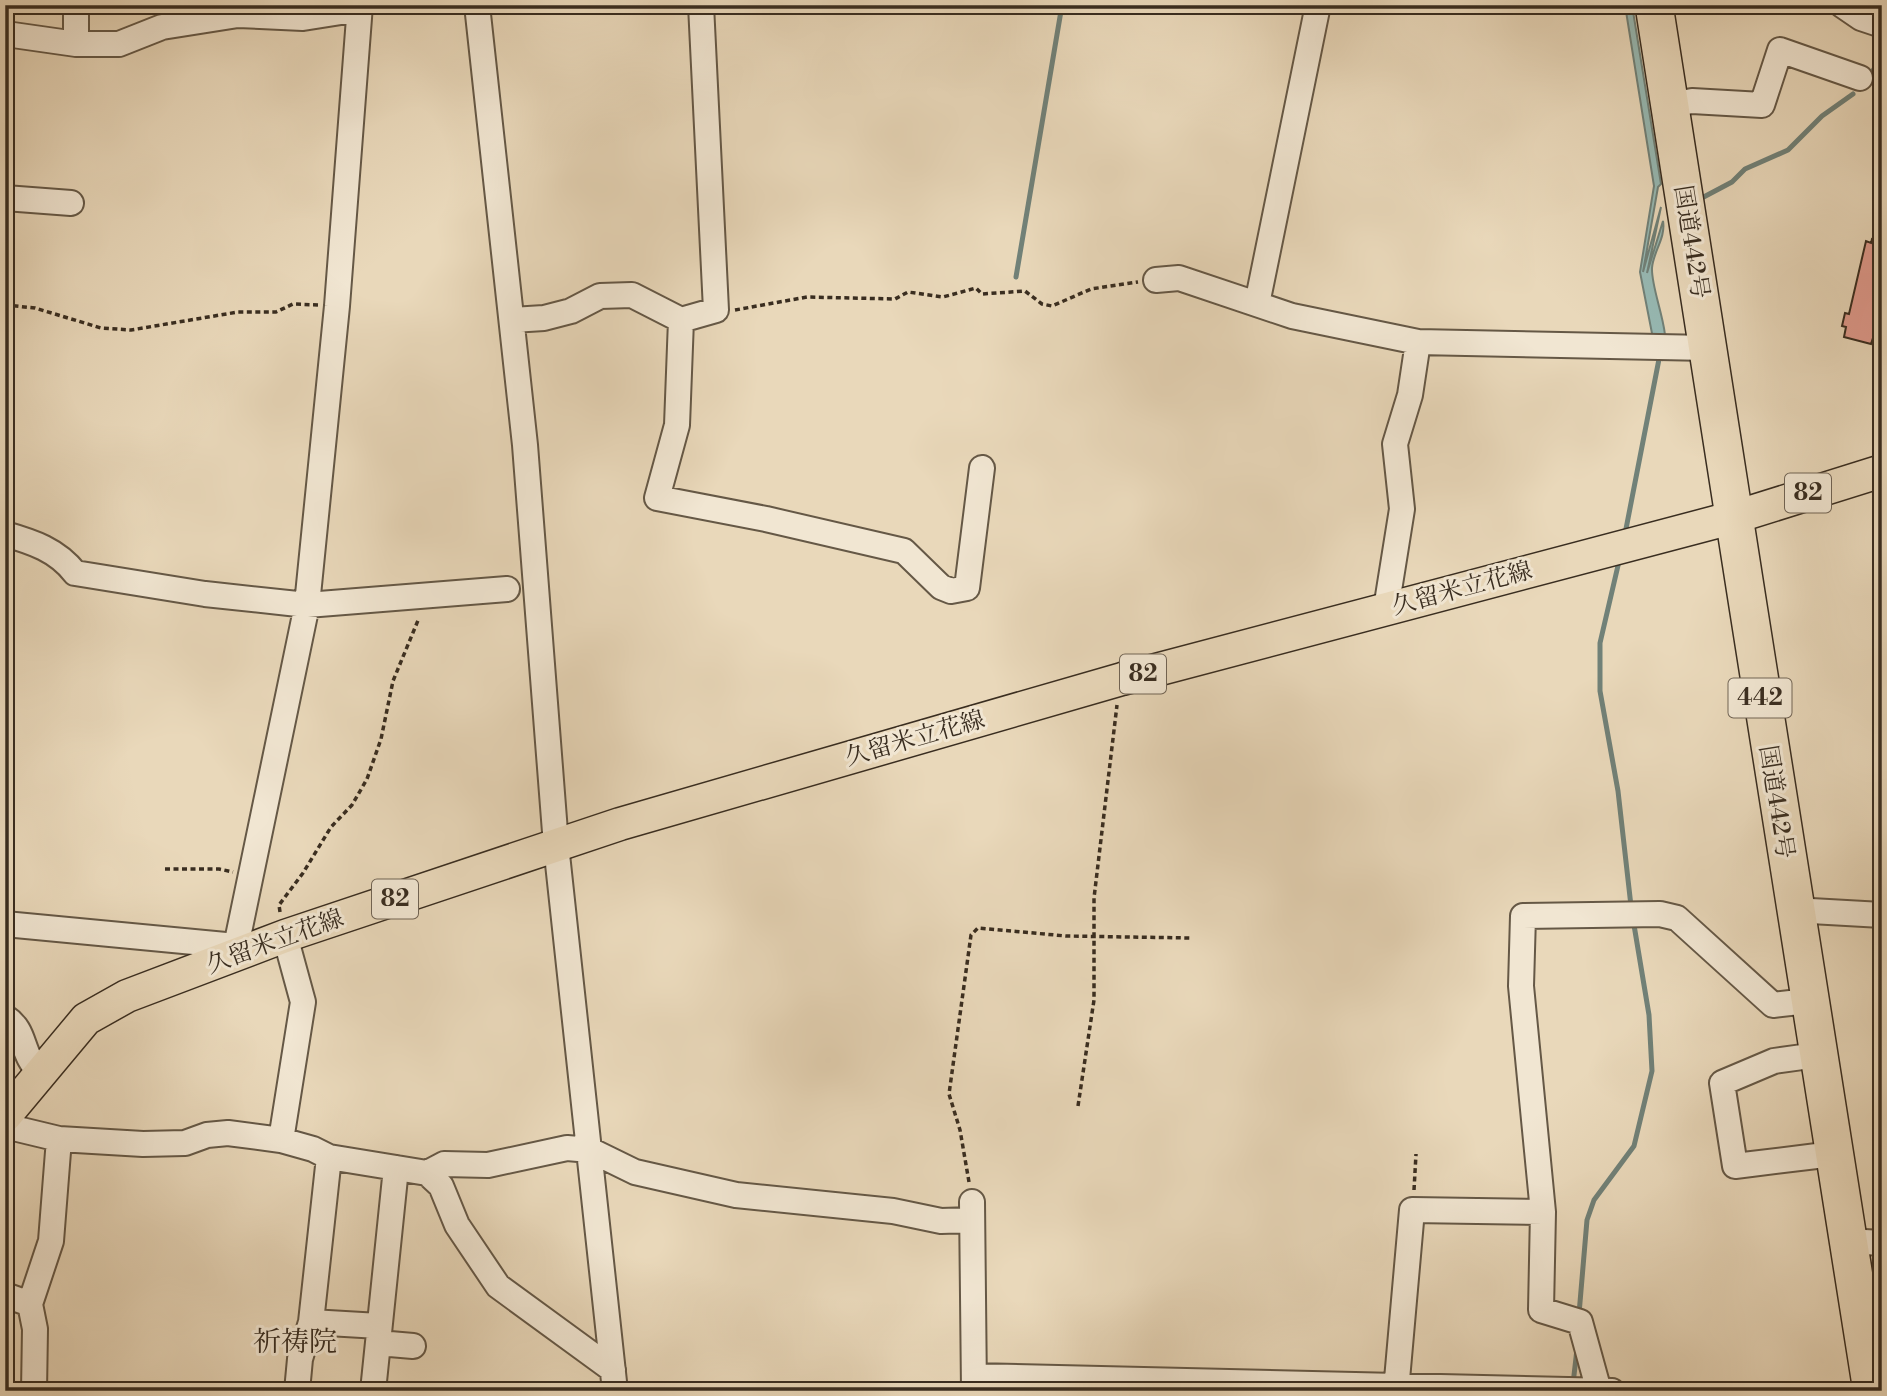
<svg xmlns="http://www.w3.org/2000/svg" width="1887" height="1396" font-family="'Libre Bodoni','Noto Serif JP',serif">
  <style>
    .water { fill: #97b9b3; stroke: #718178; stroke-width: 2 }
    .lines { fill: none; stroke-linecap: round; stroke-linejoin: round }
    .stream { stroke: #718178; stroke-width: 5 }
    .building { fill: #e19b8e; stroke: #392d20; stroke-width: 2 }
    .minor-casing { stroke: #655846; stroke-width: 28 }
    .major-casing { stroke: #392d20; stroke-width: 35 }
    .highway-casing { stroke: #392d20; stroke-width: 40 }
    .path { stroke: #392d20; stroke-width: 3.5; stroke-dasharray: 5 3.5; stroke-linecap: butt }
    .minor { stroke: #f1e6d2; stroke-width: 24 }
    .major { stroke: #e9d8ba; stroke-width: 32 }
    .highway { stroke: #e9d8ba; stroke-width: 37 }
    .labels { text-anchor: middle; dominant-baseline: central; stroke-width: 6; stroke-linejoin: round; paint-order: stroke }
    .shield { fill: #f1e6d2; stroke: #706455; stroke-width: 2 }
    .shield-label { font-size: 23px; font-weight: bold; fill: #392d20 }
    .street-label { font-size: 24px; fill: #392d20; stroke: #f1e6d2 }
    .quarter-label { font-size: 28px; fill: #392d20; stroke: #f1e6d2 }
  </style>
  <rect width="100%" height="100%" fill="#e9d8ba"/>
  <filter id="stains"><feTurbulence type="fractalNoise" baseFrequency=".00286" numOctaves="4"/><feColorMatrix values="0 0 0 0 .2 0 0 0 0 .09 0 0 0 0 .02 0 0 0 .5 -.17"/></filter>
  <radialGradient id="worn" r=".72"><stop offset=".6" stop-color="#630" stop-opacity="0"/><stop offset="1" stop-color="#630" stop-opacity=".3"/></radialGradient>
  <path class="water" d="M1625,5h7l29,179 -3,3 -15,85 18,-65 -14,66 16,-52c3,17 -10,31 -11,47 -1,25 22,68 10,92l-5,-1 -17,-87 14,-86z"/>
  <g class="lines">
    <path class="stream" d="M1869,77l13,-21
      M1698,200l34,-18 13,-13 43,-19 34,-34 31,-22
      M1016,277l46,-272
      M1625,534l35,-180
      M1620,557l-20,86v48l18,100 13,115
      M1579,1314l8,-94 7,-20 40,-54 18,-75 -3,-56 -16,-96
      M1573,1384l4,-35"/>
  </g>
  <path class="building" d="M1872,239l5,2 -1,5 6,2v92l-9,-2 -2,6 -27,-7 2,-10 -4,-1 3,-13 4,1 17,-73 5,2z"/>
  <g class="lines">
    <g class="minor-casing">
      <path id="minor" d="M76,5v39
        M477,5l48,440 31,400 59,546
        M1842,5l19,13 21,7
        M6,34l70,10h43l43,-17 76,-12 65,3 57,-9
        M1670,105l22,-4 70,4 18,-55 80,28
        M5,198l66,5
        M1156,280l23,-2 113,38 126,26 290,6
        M1257,304l61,-299
        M512,320l32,-2 27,-7 29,-15 32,-1 49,25 -4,105 -20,73 109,21 138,32 37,36 10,4 16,-3 15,-120
        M681,320l35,-10 -15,-305
        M5,534c28,8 52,16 70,39l130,21 102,11 200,-16
        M1386,609l16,-100 -7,-65 15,-49 8,-53
        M1793,910l89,5
        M5,924l231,22
        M234,956l73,-351 30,-299 23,-301
        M5,1017c23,15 14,36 36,56
        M1817,1055l-43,6 -52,22 13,83 98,-12
        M5,1126l54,13 84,5 42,-1 22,-8 21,-2 53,7 32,9 16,8 98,16 14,13 16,39 41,61 115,84
        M281,1140l22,-138 -18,-66
        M427,1173l17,-9 44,1 79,-17 23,2 45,22 101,23 157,16 48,10 31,-1
        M972,1202l2,189
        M1543,1212l-2,98 39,12 19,69
        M1847,1241l35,2
        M5,1295l25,9
        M311,1322l68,4
        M378,1343l35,3
        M974,1376l638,15
        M34,1391l1,-62 -5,-25 21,-63 8,-102
        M297,1391l3,-32 11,-37 18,-165
        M373,1391l23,-223
        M1396,1391l16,-181 131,2 -22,-226 2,-70 137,-2 17,4 96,87 35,-4"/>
    </g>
    <g class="major-casing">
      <path id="major" d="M5,1116l81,-97 41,-23 158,-60 335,-112 502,-145 613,-162 147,-46"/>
    </g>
    <g class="highway-casing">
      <path id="highway" d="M1654,5c74,462 142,924 218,1386"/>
    </g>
    <path class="path" d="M379,9l22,1
      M5,305l30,3 66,20 30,2 107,-18h38l17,-8 25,1
      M735,310l72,-13 88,2 13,-7 35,5 33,-9 6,6 43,-3 17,13 10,2 39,-17 47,-7
      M165,869h54l14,3
      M280,912l-1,-7 24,-32 28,-46 21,-22 15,-26 14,-40 12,-58 26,-63
      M1078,1106l16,-106v-102l23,-193
      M969,1182l-9,-52 -11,-36 22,-159 7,-7 88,8 125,2
      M1414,1190l2,-36"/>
    <use href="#minor" class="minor"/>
    <use href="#major" class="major"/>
    <use href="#highway" class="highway"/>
  </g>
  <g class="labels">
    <g class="shield">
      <rect x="1785" y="473.5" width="46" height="39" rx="5"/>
      <rect x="1120" y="654.5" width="46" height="39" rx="5"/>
      <rect x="1728.5" y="678.5" width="63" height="39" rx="5"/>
      <rect x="372" y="879.5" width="46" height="39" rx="5"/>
    </g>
    <g class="shield-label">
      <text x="1808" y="493">82</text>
      <text x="1143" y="674">82</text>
      <text x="1760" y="698">442</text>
      <text x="395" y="899">82</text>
    </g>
    <g class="street-label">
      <text transform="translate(1691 242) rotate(81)">国道442号</text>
      <text transform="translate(1462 589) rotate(-15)">久留米立花線</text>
      <text transform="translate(915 739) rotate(-16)">久留米立花線</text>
      <text transform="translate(1776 802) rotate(81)">国道442号</text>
      <text transform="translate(275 942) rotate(-20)">久留米立花線</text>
    </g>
    <g class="quarter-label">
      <text x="295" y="1342">祈祷院</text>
    </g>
  </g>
  <rect width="1887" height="1396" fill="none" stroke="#e9d8ba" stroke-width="28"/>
  <rect x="7" y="7" width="1873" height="1382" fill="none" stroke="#392d20" stroke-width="3.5"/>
  <rect x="14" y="14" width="1859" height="1368" fill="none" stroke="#392d20" stroke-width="2"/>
  <rect width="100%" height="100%" filter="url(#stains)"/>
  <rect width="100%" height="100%" fill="url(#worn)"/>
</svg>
